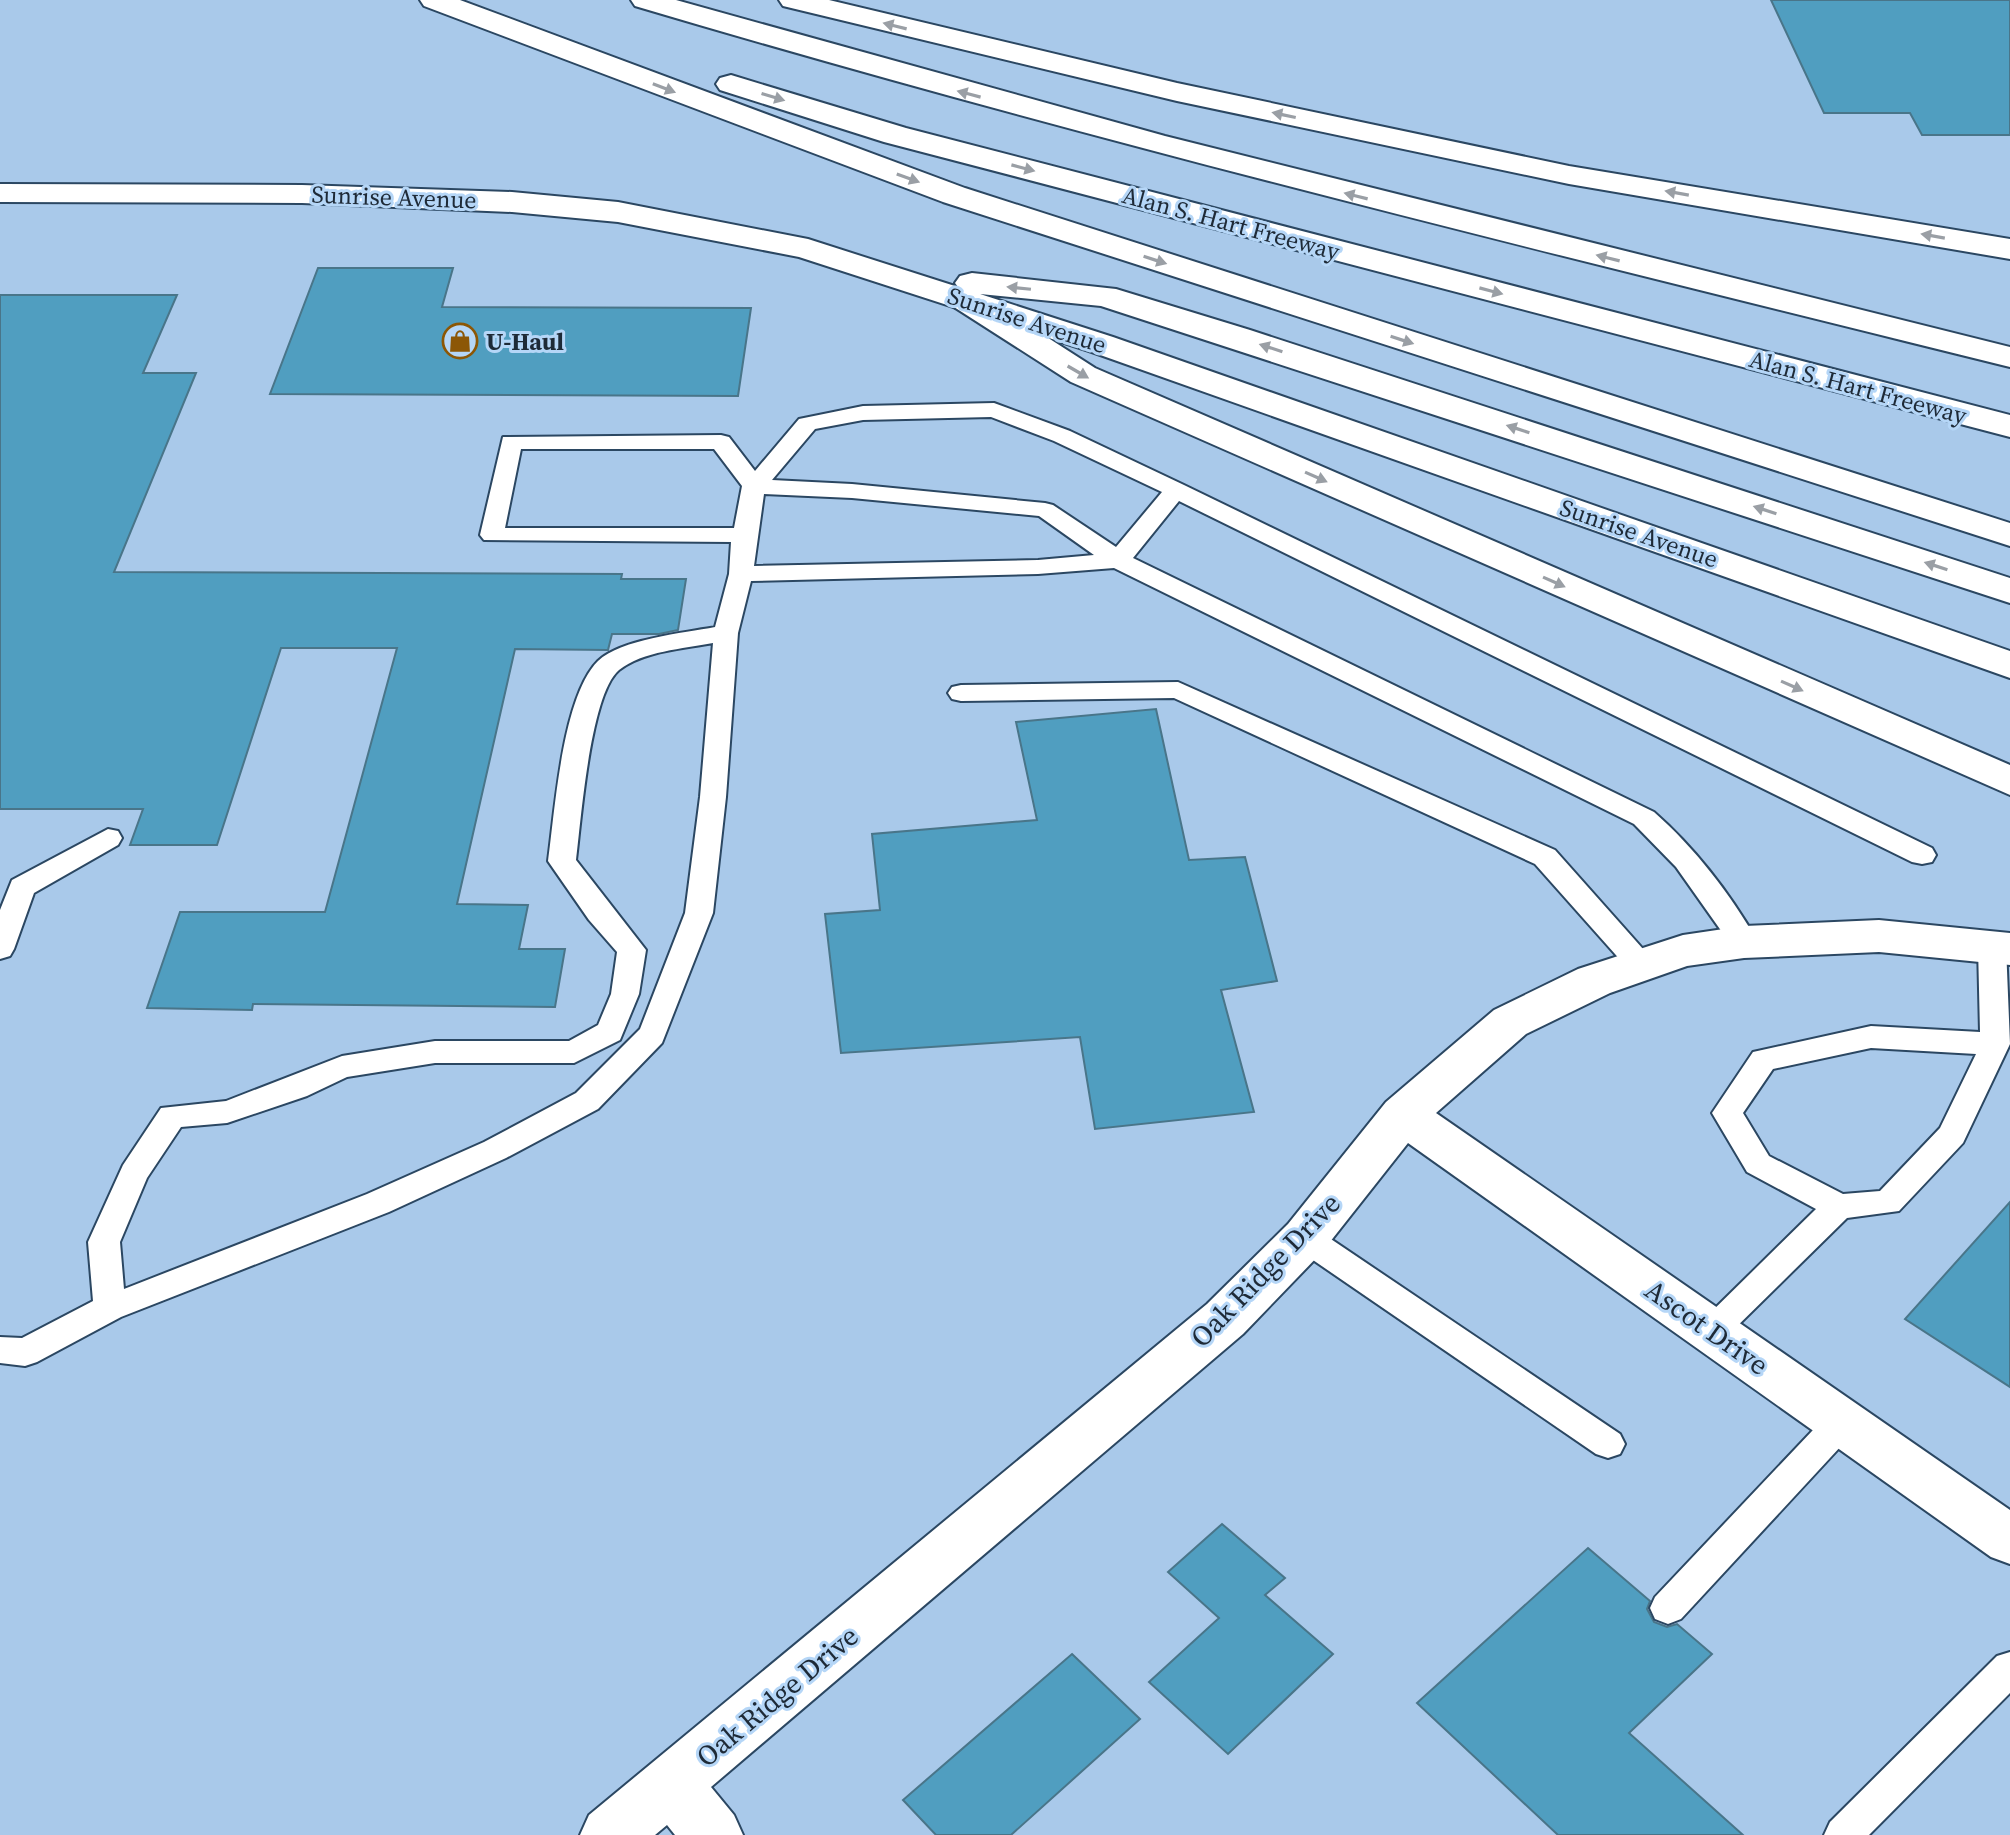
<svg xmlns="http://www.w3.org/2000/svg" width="2010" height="1835" font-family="'Source Serif 4',serif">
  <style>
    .building { fill: #509ec0; stroke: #497589; stroke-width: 2 }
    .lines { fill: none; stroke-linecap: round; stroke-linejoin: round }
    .lane-casing { stroke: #2b4762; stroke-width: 4 }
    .street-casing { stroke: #2b4762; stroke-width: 4 }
    .primary-casing { stroke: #2b4762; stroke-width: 4 }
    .highway-casing { stroke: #2b4762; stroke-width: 4 }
    .lane { fill: #fff; fill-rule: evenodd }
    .street { fill: #fff; fill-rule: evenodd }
    .primary { fill: #fff; fill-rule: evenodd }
    .highway { fill: #fff; fill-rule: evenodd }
    .oneway { fill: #9a9fa5 }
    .labels { text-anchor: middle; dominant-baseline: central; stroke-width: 6; stroke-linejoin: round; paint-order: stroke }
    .far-street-label { font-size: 24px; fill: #1e2a37; stroke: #b5d6f7 }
    .far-poi-label { font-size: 24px; font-weight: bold; fill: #1e2a37; stroke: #b5d6f7; text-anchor: start }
    .street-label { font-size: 28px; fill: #1e2a37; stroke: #b5d6f7 }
  </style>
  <rect width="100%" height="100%" fill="#a9c9ea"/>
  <path class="building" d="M1771,0h239v135h-88l-12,-22h-86z
    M318,268h135l-11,39 309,1 -13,88 -468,-2z
    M0,295h177l-34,78h53l-82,199 508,2 -1,5h65l-8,51 -19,4h-47l-4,16 -93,-1 -58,255 71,1 -9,44h46l-10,58 -302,-3 -1,6 -105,-2 33,-96h145l72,-264h-116l-64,197h-87l13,-36h-143z
    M1156,709l33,151 56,-3 32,124 -56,9 33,122 -159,17 -15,-92 -239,16 -16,-139 55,-4 -8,-76 165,-14 -21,-98z
    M2010,1202v185l-105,-68z
    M1222,1524l63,54 -20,17 68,59 -105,100 -79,-72 70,-64 -51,-46z
    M1588,1548l62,53 -3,8 7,13 13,5 10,-3 35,30 -83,79 114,102h-185l-141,-132z
    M1072,1654l68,65 -129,116h-75l-33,-35z"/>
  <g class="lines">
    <g class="lane-casing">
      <path id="lane" d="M994,403l76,28 114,54 748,363 4,7 -4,7 -10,2 -10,-2 -733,-361 -46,57 521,254c41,36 77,83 104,130l-4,7 -10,3 -10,-3 -58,-82 -42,-43 -520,-256 -76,6 -287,7 -13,52 -12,164 -13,116 -51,130 -64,66 -92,49 -117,54 -268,105 -84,45 -12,4 -25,-3v-26l22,1 71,-37 -5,-59 35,-77 38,-57 65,-7 116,-45 93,-15h134l29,-16 13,-31 6,-42 -28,-32 -41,-59c7,-50 14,-164 50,-200 23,-22 86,-28 117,-34l14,-53 2,-32 -247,-2 -4,-5 23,-98 218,-2 8,2 26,34 44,-52 64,-13zM991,417l63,24 108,51 -46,55 -63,-42 -8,-2 -193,-19 -80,-4 43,-51 48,-9zM521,449h193l28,37 -8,42h-229zM764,494l88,4 187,18 55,39 -56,5 -284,6zM713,643l-13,154 -15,116 -45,116 -64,64 -92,49 -117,52 -243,95 -4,-47 27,-64 34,-51 46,-4 80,-27 40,-19 88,-14h139l46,-23 19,-46 7,-44 -70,-90c5,-39 14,-166 43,-190 24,-19 64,-21 94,-27z
        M1178,682l377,168 96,108 4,7 -4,7 -10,3 -10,-3 -96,-108 -361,-166 -213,3 -9,-2 -4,-6 4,-6 9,-2z
        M108,829l10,2 4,7 -4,7 -84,48 -20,56 -4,7 -10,3v-49l12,-30z
        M1992,936l10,3 4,7 4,98 -47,99 -64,68 -52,7 -124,122 -11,4 -11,-4 -5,-9 5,-9 115,-113 -69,-37 -35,-59 41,-61 118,-26 109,6 -2,-86 4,-7zM1871,1048l105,6 -36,74 -60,63 -37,3 -74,-38 -26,-43 30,-44z
        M1305,1225l11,4 304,205 5,10 -5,10 -12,4 -12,-4 -302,-207 -5,-9 5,-9z
        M1842,1408l12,4 5,10 -5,10 -173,187 -13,5 -13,-5 -5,-11 5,-11 175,-185z
        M2010,1652v41l-141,142h-45l6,-13 167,-166z"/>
    </g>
    <g class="street-casing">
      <path id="street" d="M1879,920l131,13v32l-131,-13 -135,6 -57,8 -77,27 -84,41 -90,79 574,397v54l-19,-7 -583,-414 -86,109 -79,82 -532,453 23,28 9,20h-68l-8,-10 -12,10h-75l9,-20 618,-511 81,-80 98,-122 108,-92 84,-41 105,-34 61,-9z"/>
    </g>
    <g class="primary-casing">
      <path id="primary" d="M0,184l302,1 210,7 106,10 190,37 150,48 -3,-4 5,-7 12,-3 144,16 134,41 760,248v25l-909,-297 -121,-12 133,43 897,314v27l-921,-327 -290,-94 -181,-35 -106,-10 -210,-9 -302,-1z"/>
    </g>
    <g class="highway-casing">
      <path id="highway" d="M420,0h40l505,188 1045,335v23l-1067,-344 -519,-196z
        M631,0h45l489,136 845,211v20c-460,-114 -920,-226 -1375,-361z
        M779,0h50l348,83 392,83 441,73v20l-441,-75 -392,-83 -394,-95z
        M731,75l175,53 1104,287v22l-1126,-295 -164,-52 -4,-6 4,-6z
        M966,290l12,3 117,75 915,397v30l-939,-413 -117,-75 -5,-7 5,-7z"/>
    </g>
    <use href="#lane" class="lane"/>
    <use href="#street" class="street"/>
    <use href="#primary" class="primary"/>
    <use href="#highway" class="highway"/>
  </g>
  <defs><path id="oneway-solid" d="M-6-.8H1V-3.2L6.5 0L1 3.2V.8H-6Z" transform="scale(2)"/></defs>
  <g class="oneway">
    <use href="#oneway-solid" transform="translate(895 26) rotate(-166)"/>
    <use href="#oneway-solid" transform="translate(664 88) rotate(21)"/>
    <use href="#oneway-solid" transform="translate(969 94) rotate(-165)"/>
    <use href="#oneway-solid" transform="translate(773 97) rotate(17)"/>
    <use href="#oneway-solid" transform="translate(1284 115) rotate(-168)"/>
    <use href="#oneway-solid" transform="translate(1023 168) rotate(15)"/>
    <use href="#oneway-solid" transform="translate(908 178) rotate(20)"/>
    <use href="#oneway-solid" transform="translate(1677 193) rotate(-170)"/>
    <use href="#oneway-solid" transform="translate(1356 196) rotate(-166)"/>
    <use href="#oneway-solid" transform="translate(1933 236) rotate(-170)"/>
    <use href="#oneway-solid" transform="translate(1608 258) rotate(-166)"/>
    <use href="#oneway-solid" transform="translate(1155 260) rotate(18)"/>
    <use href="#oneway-solid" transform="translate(1019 288) rotate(-174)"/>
    <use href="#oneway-solid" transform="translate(1491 291) rotate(15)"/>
    <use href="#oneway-solid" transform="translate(1402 340) rotate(18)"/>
    <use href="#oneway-solid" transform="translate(1271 348) rotate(-162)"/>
    <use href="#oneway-solid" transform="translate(1078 372) rotate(30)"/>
    <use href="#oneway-solid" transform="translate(1518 429) rotate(-162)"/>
    <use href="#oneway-solid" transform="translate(1316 477) rotate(24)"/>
    <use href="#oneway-solid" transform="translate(1765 510) rotate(-162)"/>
    <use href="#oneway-solid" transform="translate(1936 566) rotate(-162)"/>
    <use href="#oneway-solid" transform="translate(1554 582) rotate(24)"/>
    <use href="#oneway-solid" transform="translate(1792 686) rotate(24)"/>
  </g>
  <defs>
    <g id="shop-ring" transform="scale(1.8)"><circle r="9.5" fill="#b5d6f7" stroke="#8c5706" stroke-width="1.5"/><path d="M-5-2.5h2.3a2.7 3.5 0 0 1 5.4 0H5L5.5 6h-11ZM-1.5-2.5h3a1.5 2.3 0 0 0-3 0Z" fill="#8c5706"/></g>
  </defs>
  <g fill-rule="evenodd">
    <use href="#shop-ring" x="460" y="341"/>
  </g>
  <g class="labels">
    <g class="far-street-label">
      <text transform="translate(394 197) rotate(2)">Sunrise Avenue</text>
      <text transform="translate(1231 223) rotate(15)">Alan S. Hart Freeway</text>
      <text transform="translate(1027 320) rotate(18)">Sunrise Avenue</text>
      <text transform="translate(1858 387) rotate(15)">Alan S. Hart Freeway</text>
      <text transform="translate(1639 533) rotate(19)">Sunrise Avenue</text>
    </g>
    <g class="far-poi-label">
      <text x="486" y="341">U-Haul</text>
    </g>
    <g class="street-label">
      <text transform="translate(1265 1270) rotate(-46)">Oak Ridge Drive</text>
      <text transform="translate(1707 1327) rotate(35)">Ascot Drive</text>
      <text transform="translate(777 1696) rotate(-40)">Oak Ridge Drive</text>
    </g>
  </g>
</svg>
